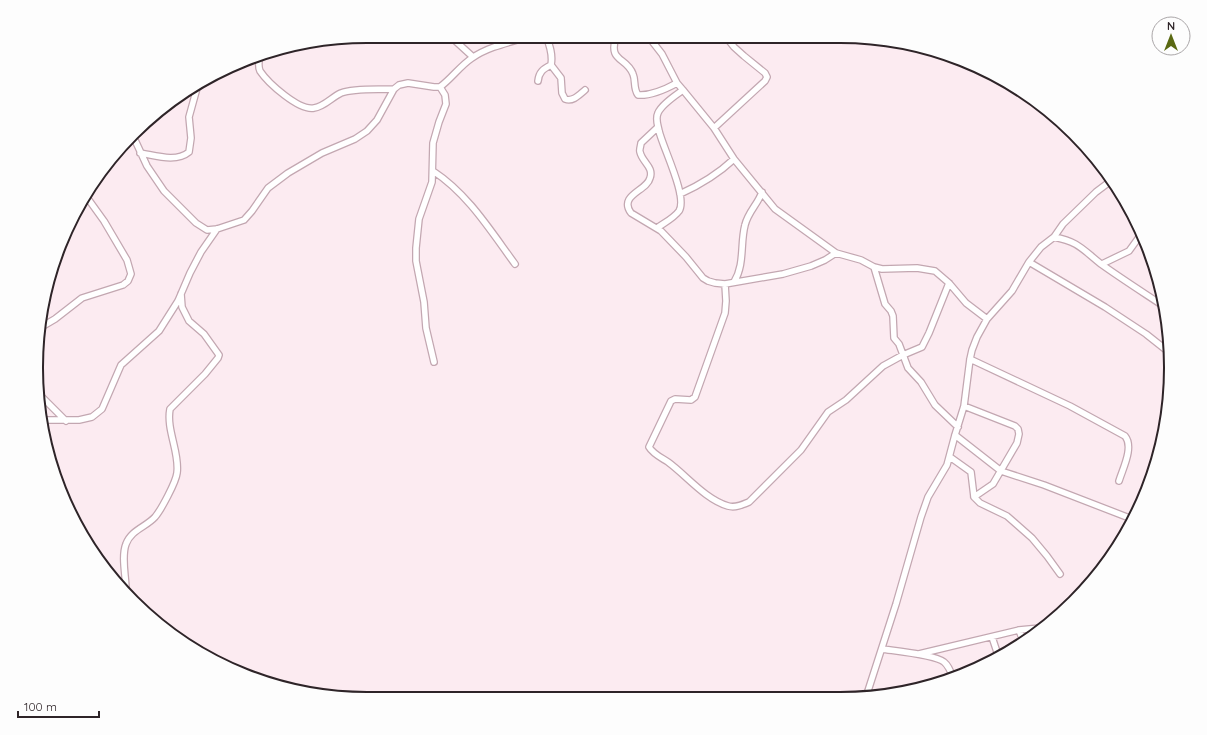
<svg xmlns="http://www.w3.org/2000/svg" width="1207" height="735" font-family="Quicksand,sans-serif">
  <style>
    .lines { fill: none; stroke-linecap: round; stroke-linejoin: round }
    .minor-casing { stroke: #c3a7b1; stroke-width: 8 }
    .minor { stroke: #fff; stroke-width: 5.5 }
    .rim { fill: none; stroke: #2e2428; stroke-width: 2 }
  </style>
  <rect width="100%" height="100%" fill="#fcebf1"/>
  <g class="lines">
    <g class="minor-casing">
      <path id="minor" d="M450,36l23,21
        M616,36c-8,27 10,20 17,38 3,7 0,14 5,21 13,1 28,-6 39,-12
        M648,36l14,18 15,29 6,7 31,38 20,31 41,50 61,44 25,7 13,7 8,2 35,-1 18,3 14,12 17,20 21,16
        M256,57l3,2c0,4 -1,8 1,12 8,12 39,40 54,37 10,-1 18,-11 27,-15 14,-5 38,-3 53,-4
        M551,65l10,13 1,15 3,6c8,3 14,-4 20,-9
        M538,81c1,-9 5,-12 13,-16 2,-10 -1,-19 -5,-29
        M658,127l-17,16c0,2 -2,7 -1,9 2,10 14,15 10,26 -3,13 -32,17 -19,35l30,18 25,26 17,21 5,3 7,2 10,1 58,-10 28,-8 14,-6 11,-7
        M714,128l51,-47 2,-4 -2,-4 -21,-17 -10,-9 -8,-10
        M134,138l13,28 17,25 32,32 11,7 10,-1 27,-9 8,-9 16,-23 20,-15 34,-20 33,-14 12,-8 10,-11 17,-31 5,-4 9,-2 26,4h6c12,-9 20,-21 32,-29 17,-12 40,-16 59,-22
        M140,153c14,2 36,10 49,-1l2,-14 -2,-21 8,-29
        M433,171c35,23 57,59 82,93
        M680,194c20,-9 38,-20 54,-35
        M657,228c7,-5 17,-10 22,-17 9,-14 -16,-63 -20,-80 -1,-6 -4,-12 -1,-18 4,-9 17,-17 25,-23
        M1054,237c25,5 28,12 47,27 21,15 43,29 64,43
        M1029,262l76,45 41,27 24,19
        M1102,264l27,-13 13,-18
        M874,267l11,37 6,7 2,5 1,22 5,6 9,24 13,14 14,23 23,22
        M734,282c11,-18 6,-38 11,-57 3,-13 13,-21 17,-33
        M725,284l1,17 -1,12 -30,84 -4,3 -16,-1 -4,2 -22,46c4,7 13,11 19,15 19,14 37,37 60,44 7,2 14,-1 21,-4l52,-52 27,-38 18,-12 37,-34 20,-11 19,-8 7,-14 20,-50
        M43,326l12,-7 27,-21 41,-13 5,-4 3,-7 -4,-14 -23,-39 -18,-25
        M970,359l100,47 55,30c9,11 -2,32 -6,45
        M434,362l-8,-34 -2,-26 -8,-41v-13l3,-29 13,-37 1,-39 6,-21 7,-18 -1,-9 -5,-8
        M41,396l25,25
        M964,406l51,20 3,3 1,5 -2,9 -24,41 -19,13
        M45,420h34l13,-3 10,-8 19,-44 38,-34 19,-30 12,-28 11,-21 16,-23
        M955,435l46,36 43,14 88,34
        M950,457l21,15 3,25 6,6 27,13 25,22 15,18 13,18
        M126,590c0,-14 -5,-33 0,-46 5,-14 20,-17 29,-27 6,-7 21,-35 22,-44 3,-20 -11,-43 -7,-64l35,-35 13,-16 1,-3 -15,-21 -15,-13 -7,-14 -1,-13
        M1019,630l4,11
        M992,637l7,21
        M882,649c13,2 54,6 62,13 5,4 7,10 9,16
        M919,654l100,-24 21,-2
        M866,697l30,-93 25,-87 7,-20 19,-32 8,-30 9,-29 6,-47 2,-9 5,-13 10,-18 25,-28 17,-29 12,-15 13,-10 9,-13 33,-32 16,-12"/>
    </g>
    <use href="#minor" class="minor"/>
  </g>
  <path d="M0 0H1207V735H0ZM367 43H840A324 324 0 0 1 1164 367V368A324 324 0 0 1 840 692H367A324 324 0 0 1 43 368V367A324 324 0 0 1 367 43Z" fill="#fdfdfd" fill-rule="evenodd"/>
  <path class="rim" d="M367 43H840A324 324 0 0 1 1164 367V368A324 324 0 0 1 840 692H367A324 324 0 0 1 43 368V367A324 324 0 0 1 367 43Z"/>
  <g transform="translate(1171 36)"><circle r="19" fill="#fdfdfd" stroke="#aaa6a8"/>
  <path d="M0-3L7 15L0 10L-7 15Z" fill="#5a6912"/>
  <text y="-6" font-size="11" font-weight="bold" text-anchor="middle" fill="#2e2428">N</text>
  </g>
  <path d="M18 711v6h81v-6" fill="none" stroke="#2e2428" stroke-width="2"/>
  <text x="24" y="711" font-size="12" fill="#2e2428" stroke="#fdfdfd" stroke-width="3" paint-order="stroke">100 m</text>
</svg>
